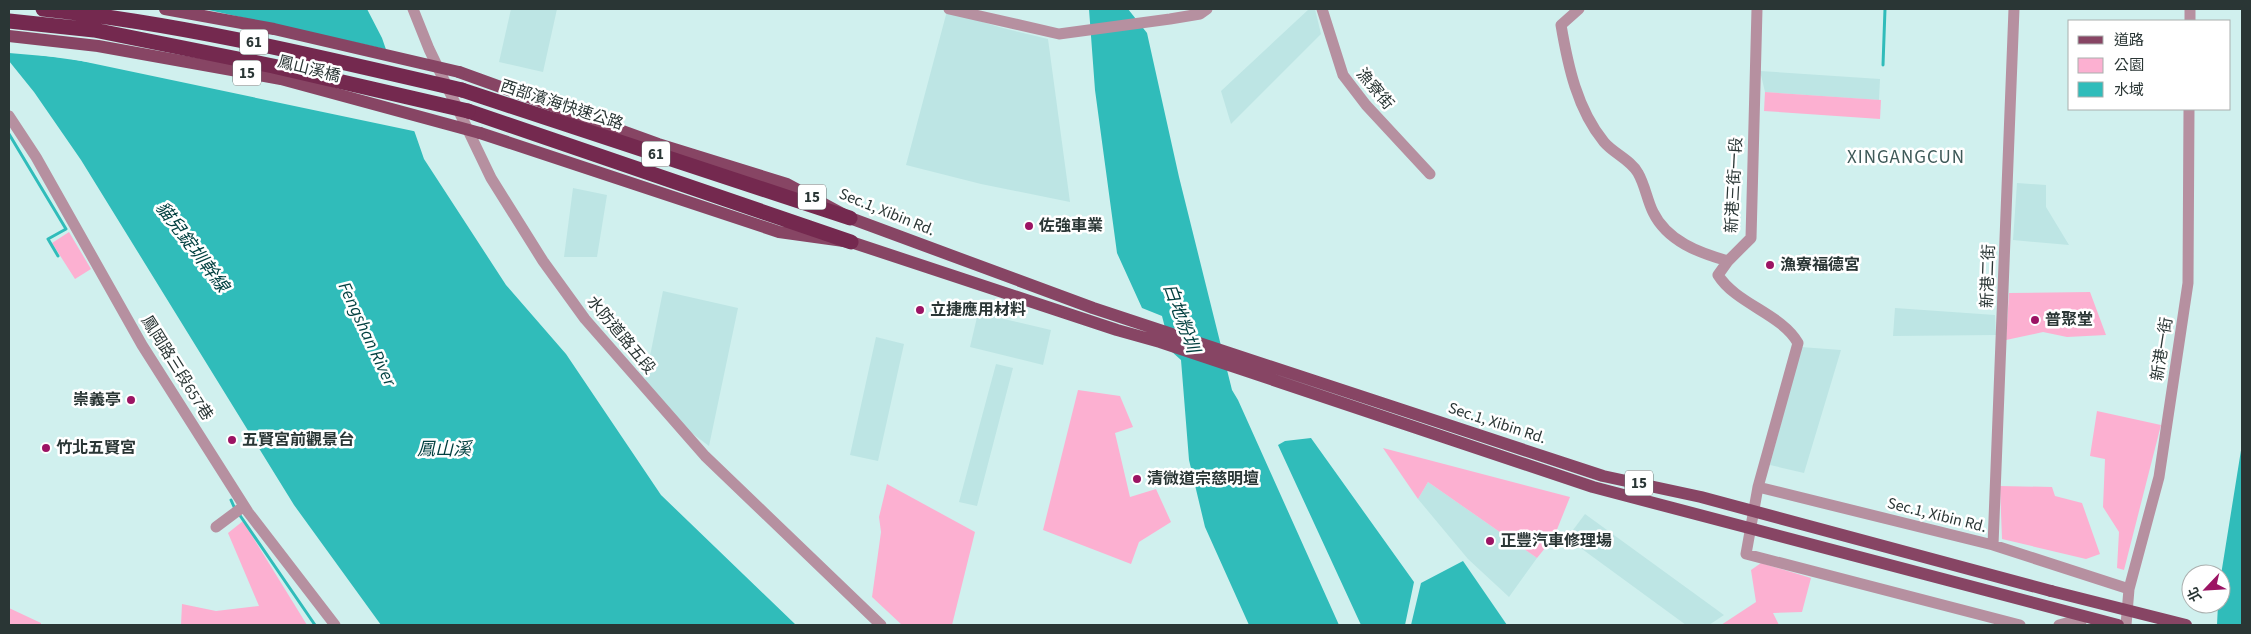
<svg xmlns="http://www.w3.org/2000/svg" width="2251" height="634" font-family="'Source Sans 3','Noto Sans TC',sans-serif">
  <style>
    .built { fill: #bde5e4 }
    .green { fill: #fcb0d1 }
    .water { fill: #30bcba }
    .pier { fill: #d0f0ee }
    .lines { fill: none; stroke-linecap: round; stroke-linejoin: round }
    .stream { stroke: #30bcba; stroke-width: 3 }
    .minor { stroke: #b690a0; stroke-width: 11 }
    .major { stroke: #874564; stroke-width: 12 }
    .highway { stroke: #74294f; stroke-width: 15 }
    .major-bridge { stroke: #874564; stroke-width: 12 }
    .highway-bridge { stroke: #74294f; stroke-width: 15 }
    .poi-dot { fill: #9c1464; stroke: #fff; stroke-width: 2 }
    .labels { text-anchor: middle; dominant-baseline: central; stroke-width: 5; stroke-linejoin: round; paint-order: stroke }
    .shield { fill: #fff; stroke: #6a7272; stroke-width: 1 }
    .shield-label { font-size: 15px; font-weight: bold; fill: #2a3635 }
    .street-label { font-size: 16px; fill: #2a3635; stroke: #fff }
    .poi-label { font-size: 16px; font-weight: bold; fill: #2a3635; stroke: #fff; text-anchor: start }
    .water-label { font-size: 18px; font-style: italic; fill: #003f3f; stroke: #fff }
    .quarter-label { font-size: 19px; letter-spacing: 1px; fill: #3f5a59; stroke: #fff }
  </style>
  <rect width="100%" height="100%" fill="#d0f0ee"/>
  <path class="built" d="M511,9h46l-14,63 -44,-10z
    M1309,9h6l6,25 -90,90 -10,-33z
    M947,11l52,16 49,12 22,163 -89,-18 -75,-19z
    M1760,71l120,8 -1,21 -114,-8z
    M2017,183l29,2v22l23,38 -56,-5z
    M573,188l34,7 -10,62h-33z
    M663,291l75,17 -29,138 -32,-24 -32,-41z
    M1895,308l100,7 1,20 -103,1z
    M978,313l73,17 -8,35 -73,-18z
    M876,337l28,7 -26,117 -28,-6z
    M1801,347l40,3 -37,123 -34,-8z
    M996,364l17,4 -36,138 -18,-4z
    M1428,482l109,76 -28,39 -41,-38 -50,-60z
    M1585,514l139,101 -15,10h-23l-119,-87z"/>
  <path class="green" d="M1765,92l116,8 -1,19 -116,-8z
    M69,232l22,37 -16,10 -23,-36z
    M2090,292l16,43 -39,2 -24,-5 -37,8 3,-47z
    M1078,390l42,6 13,31 -18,6 15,64 26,-8 15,33 -32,20 -8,22 -88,-34z
    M2097,411l64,14 -37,145 -7,-2 2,-36 -16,-25 2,-48 -15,-3z
    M1383,448l187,49 -16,40 -17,21 -109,-76 -10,17z
    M887,484l88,48 -23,93h-50l-30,-28 9,-65 -2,-15z
    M2000,486l52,1 3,9 27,7 18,51 -14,5 -84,-20z
    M243,521l64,104h-126l1,-21 34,7 43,-5 -31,-73z
    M1761,563l50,15 -9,34 -29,1 6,12h-58l35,-23 -5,-32z
    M9,608l32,15v2h-32z"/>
  <path class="water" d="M98,9h269l15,29 42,121 82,126 60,69 95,141 135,130h-415l-87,-120 -213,-345 -47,-68 -25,-31v-43l30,37 78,11z
    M1089,9h39l19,24 32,144 53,213 6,10 101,225h-90l-44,-98 -16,-67 -8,-100 -10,-9 -9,-35 -20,-8 -25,-55 -22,-163z
    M1311,438l103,144 -9,43h-44l-83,-180 7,-4z
    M2242,444v181h-25l1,-21h3v-29z
    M1463,561l44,64h-96l10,-42z"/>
  <path class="pier" d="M95,9h109l185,41 29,82 -351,-74 -58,-5v-37l32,37 72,10z"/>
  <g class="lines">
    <path class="stream" d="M1883,65l2,-56
      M9,134l57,95 -18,10 10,17
      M231,500l4,9
      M239,514l76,111"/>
    <path class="minor" d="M413,9l16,40 62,129 52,83 42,58 120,137 176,169
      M949,9l110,25 111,-15 30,-5 7,-5
      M1322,9l21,66 23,30 64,69
      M1579,9l-18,16c7,41 16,84 43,117 9,11 27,18 34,31 7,12 9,27 15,39 14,29 46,41 75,49
      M1757,9l-6,229 -23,23 -10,14c18,29 64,39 80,68l-40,144
      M2190,21v-12
      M9,116l27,41 106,188 106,167 87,113
      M216,527l28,-21
      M1993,545l21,-536
      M2020,625l-274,-71 12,-67 235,58 136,44
      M2059,625l11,-3 11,3
      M2126,625l3,-36 30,-112 29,-194 1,-174"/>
    <path class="major" d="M459,72l199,72 129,40 63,34 243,90 510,168 98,21 350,94
      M480,133l299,99 72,10 266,88 43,12 433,145 525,138"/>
    <path class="highway" d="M462,90l388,128
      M468,111l383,131"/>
    <path class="major-bridge" d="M165,9l109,20 185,43
      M9,36l89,10 183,33 199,54
      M2051,591l135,34"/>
    <path class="highway-bridge" d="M43,9c142,15 281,49 419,81
      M9,21l85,9 179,36 195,45"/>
  </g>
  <g class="poi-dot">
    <circle cx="1029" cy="226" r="5"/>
    <circle cx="1770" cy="265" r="5"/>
    <circle cx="920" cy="310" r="5"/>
    <circle cx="2035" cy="320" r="5"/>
    <circle cx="131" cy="400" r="5"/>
    <circle cx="232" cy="440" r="5"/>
    <circle cx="46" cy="448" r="5"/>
    <circle cx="1137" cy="479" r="5"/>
    <circle cx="1490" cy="541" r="5"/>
  </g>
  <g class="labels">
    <g class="shield">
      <rect x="240" y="29.5" width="28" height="25" rx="4"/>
      <rect x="233" y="60.5" width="28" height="25" rx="4"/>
      <rect x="642" y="141.5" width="28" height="25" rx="4"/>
      <rect x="798" y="184.5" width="28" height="25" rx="4"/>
      <rect x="1625" y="470.5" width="28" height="25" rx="4"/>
    </g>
    <g class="shield-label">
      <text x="254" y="42">61</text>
      <text x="247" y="73">15</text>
      <text x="656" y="154">61</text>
      <text x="812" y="197">15</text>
      <text x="1639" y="483">15</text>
    </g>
    <g class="street-label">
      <text transform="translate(309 69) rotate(14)">鳳山溪橋</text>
      <text transform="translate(1375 89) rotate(50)">漁寮街</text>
      <text transform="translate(562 105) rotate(18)">西部濱海快速公路</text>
      <text transform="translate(1734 185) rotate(-87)">新港三街一段</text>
      <text transform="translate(887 212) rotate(22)">Sec.1, Xibin Rd.</text>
      <text transform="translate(1988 276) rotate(-88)">新港二街</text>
      <text transform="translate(621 335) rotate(50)">水防道路五段</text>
      <text transform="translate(2162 349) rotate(-81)">新港一街</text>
      <text transform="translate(177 368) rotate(58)">鳳岡路三段657巷</text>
      <text transform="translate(1497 423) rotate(18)">Sec.1, Xibin Rd.</text>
      <text transform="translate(1937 515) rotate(14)">Sec.1, Xibin Rd.</text>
    </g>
    <g class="poi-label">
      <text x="1039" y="226">佐強車業</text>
      <text x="1780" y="265">漁寮福德宮</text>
      <text x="930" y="310">立捷應用材料</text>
      <text x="2045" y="320">普聚堂</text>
      <text x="121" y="400" text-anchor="end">崇義亭</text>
      <text x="242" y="440">五賢宮前觀景台</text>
      <text x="56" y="448">竹北五賢宮</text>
      <text x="1147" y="479">清微道宗慈明壇</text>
      <text x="1500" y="541">正豐汽車修理場</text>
    </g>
    <g class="water-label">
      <text transform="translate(192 247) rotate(53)">貓兒錠圳幹線</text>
      <text transform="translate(1181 318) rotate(70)">白地粉圳</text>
      <text transform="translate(367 334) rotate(65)">Fengshan River</text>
      <text x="444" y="449">鳳山溪</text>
    </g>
    <g class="quarter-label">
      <text x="1906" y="157">XINGANGCUN</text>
    </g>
  </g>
  <rect width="2251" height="634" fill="none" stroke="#2a3635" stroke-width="20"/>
  <rect x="2068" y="20" width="162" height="90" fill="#ffffff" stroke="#aaafae"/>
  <rect x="2078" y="36" width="25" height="8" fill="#874564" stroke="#aaafae"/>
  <text x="2114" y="45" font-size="15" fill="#2a3635">道路</text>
  <rect x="2078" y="58" width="25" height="15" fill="#fcb0d1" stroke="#aaafae"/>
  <text x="2114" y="70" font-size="15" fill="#2a3635">公園</text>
  <rect x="2078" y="82" width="25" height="15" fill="#30bcba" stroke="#aaafae"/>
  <text x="2114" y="95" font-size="15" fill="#2a3635">水域</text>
  <g transform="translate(2206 589) rotate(245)"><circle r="24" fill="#ffffff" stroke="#aaafae"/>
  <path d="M0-4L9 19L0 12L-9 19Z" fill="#9c1464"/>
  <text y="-8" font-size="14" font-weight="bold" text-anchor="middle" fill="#2a3635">北</text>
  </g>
</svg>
